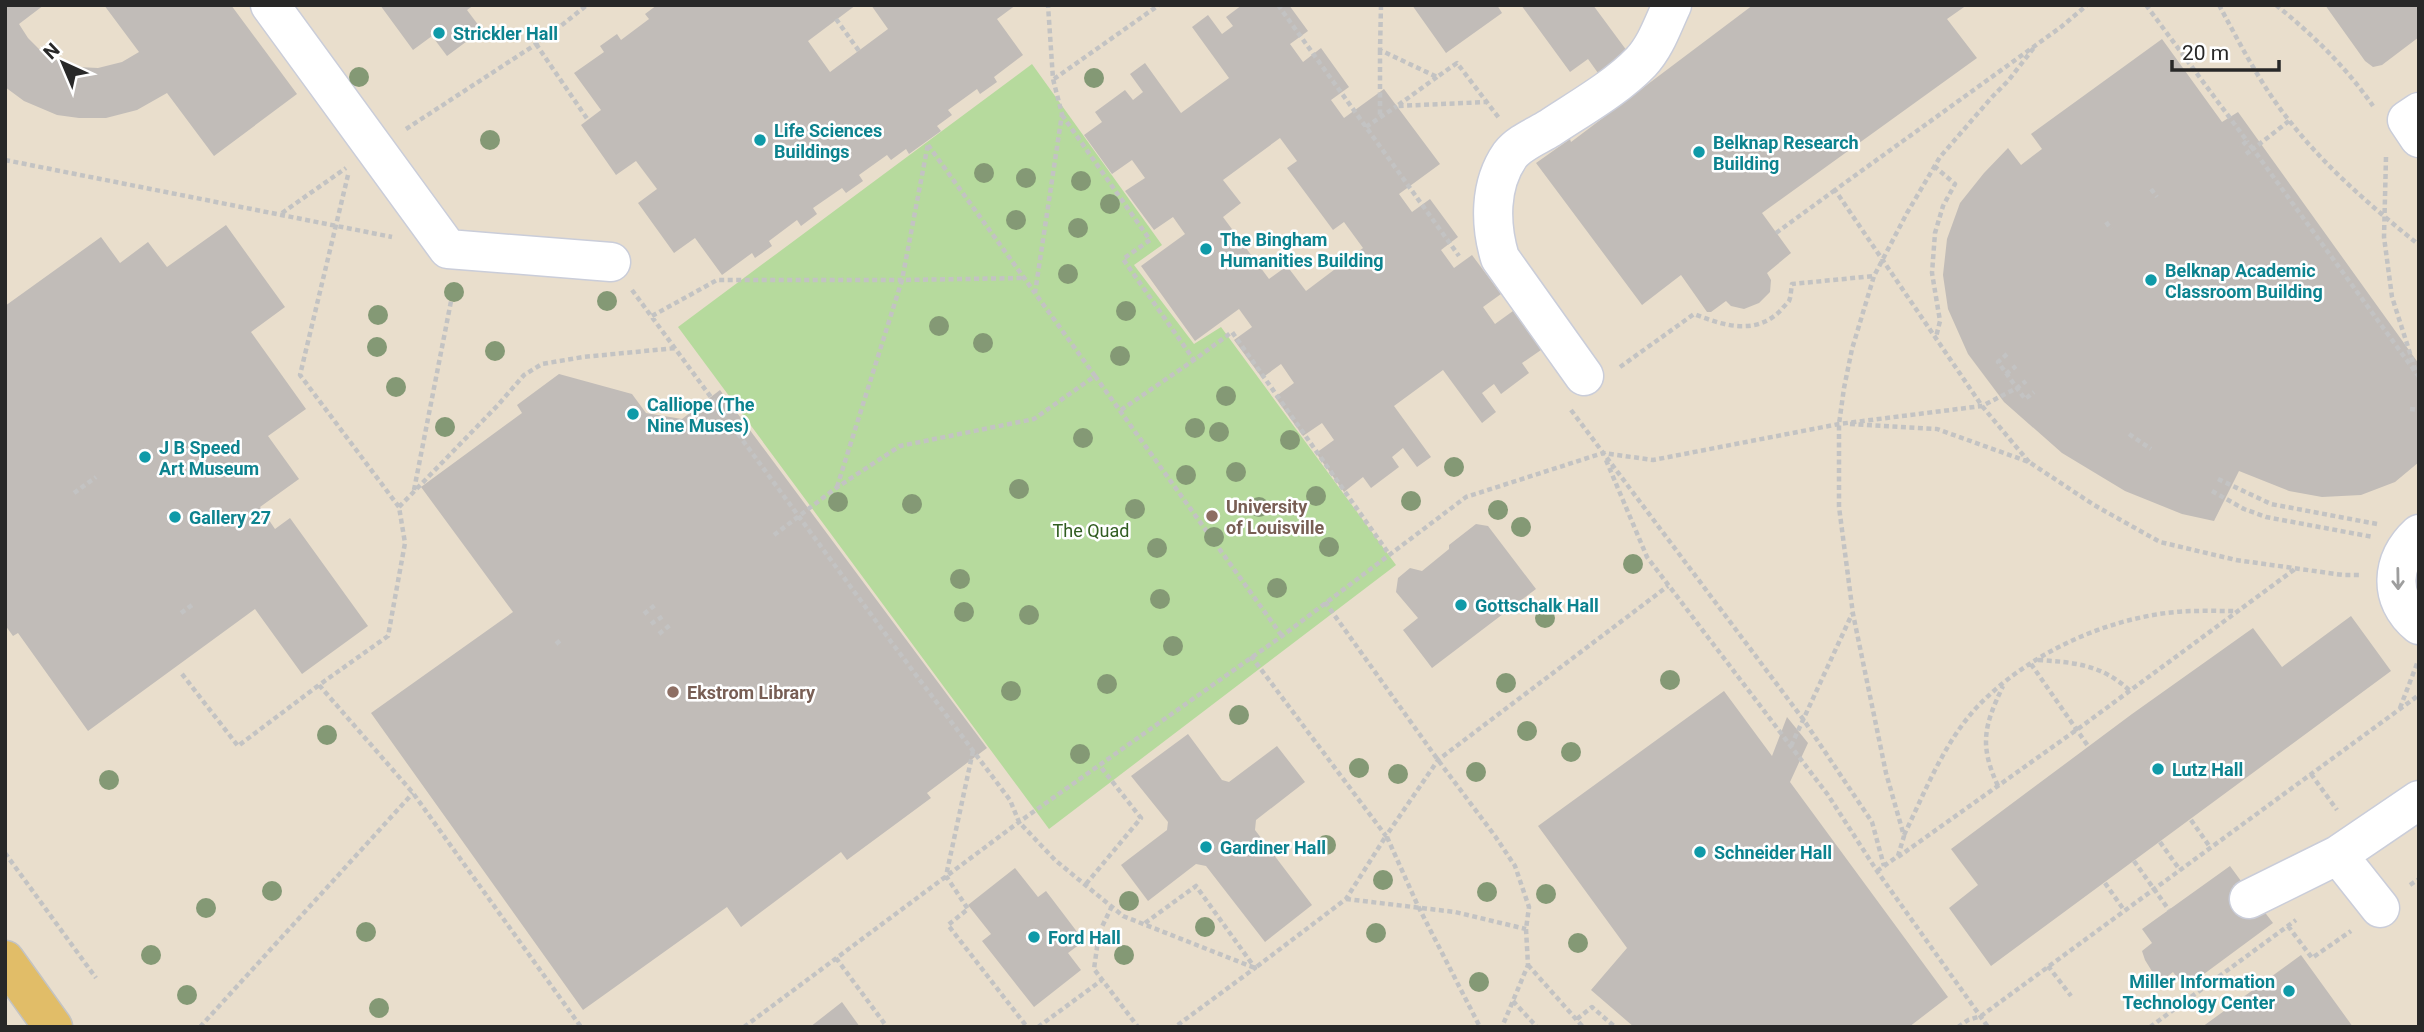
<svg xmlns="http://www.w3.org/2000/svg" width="2424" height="1032" font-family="Roboto,sans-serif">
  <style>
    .education { fill: #e9decc }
    .green { fill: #b6da9d }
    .building { fill: #c1bcb8; fill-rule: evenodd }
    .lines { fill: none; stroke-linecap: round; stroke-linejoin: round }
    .minor-casing { stroke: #cacdd9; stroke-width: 41 }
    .major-casing { stroke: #c3c3c3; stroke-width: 41 }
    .path { stroke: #c3c3c3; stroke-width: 4.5; stroke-dasharray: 5 3.5; stroke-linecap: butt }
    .minor { stroke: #fff; stroke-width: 38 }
    .major { stroke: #e1bd68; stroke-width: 38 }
    .tree { fill: #849975 }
    .oneway { stroke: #9e9e9e }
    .culture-dot { fill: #0f9aa8; stroke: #fff; stroke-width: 2.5 }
    .education-dot { fill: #8d6e63; stroke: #fff; stroke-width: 2.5 }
    .labels { text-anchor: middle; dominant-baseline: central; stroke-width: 5; stroke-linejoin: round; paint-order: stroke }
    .culture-label { font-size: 18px; font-weight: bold; fill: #0d838f; stroke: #fff; text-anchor: start }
    .education-label { font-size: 18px; font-weight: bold; fill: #785e54; stroke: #fff; text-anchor: start }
    .park-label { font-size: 18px; fill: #315d21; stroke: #fff }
  </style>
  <rect width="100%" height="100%" fill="#e9e2db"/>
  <path class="education" d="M5,5h2414v1022h-2414z"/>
  <path class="green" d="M1032,64l130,181 -28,20 60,79 27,-17 175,238 -347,264 -371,-502z"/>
  <path class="building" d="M5,5h39l-25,19 9,14 14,14 20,11 16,4 20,1 24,-6 17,-10 -35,-47h127l66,89 -83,62 -47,-63 -30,17 -31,8h-27l-22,-3 -33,-14 -19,-14z
    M380,5h94l-7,5 15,20 -35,26 -15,-20 -19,14z
    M657,5h199l-48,36 22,31 58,-43 -17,-24h145l-19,14 26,36 -29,22 3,5 -17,12 -3,-5 -29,21 4,5 -15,11 4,5 -32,23 -3,-5 -15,11 -4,-5 -28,20 4,6 -17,12 -4,-5 -29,20 4,6 -16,12 -4,-6 -28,21 3,5 -17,12 -3,-5 -30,22 -27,-37 -21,15 -36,-50 19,-14 -21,-28 -20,14 -35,-50 20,-15 -27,-37 30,-21 -4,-6 17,-12 4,6 28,-21 -4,-5z
    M1242,5h47l19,26 -18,13 13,18 18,-14 28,39 -18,13 13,18 40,-29 56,75 -41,30 13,18 18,-13 28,38 -17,13 13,18 18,-13 29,39 -18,13 12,17 18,-13 28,39 -19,13 7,10 -28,21 -7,-10 -12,9 14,19 -14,11 -39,-53 -49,36 37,51 -14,10 -14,-19 -11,9 7,10 -28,21 -8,-11 -19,15 -28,-39 18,-13 -12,-17 -19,13 -28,-39 19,-14 -13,-19 -19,14 -28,-38 18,-13 -13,-18 -44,32 -54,-75 44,-32 -12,-17 -19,13 -29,-39 20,-13 -13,-18 -20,14 -28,-39 18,-13 -7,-10 30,-22 8,10 10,-8 -13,-18 15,-11 36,50 48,-35 -37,-51 16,-12 14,19 11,-8 -7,-9zM1280,138l17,23 -10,7 46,62 11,-8 19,26 -57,43 -19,-25 -18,13 -46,-62 18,-14 -18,-23z
    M1412,5h85l5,8 -56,40z
    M1521,5h72l34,46 -29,22 -10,-14 -18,13z
    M1753,5h214l-20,14 30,39 -215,155 29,40 -24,20 4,7 -1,12 -11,11 -15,6 -13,-3 -5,-5 -15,11h-4l-26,-37 -39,30 -106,-142 34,-24 1,3z
    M2325,5h94v32l-37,28 -9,2 -8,-6z
    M2162,39l60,83 16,-10 181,252v98l-24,20 -34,13 -39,2 -33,-6 -50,-20 -25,50 -32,-7 -57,-23 -63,-38 -58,-51 -36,-48 -20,-45 -5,-34 4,-36 13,-36 24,-30 24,-25 13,17 21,-16 -11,-15z
    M226,225l59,82 -34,25 55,77 -38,27 31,43 -39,28 15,22 15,-11 78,108 -66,48 -47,-65 -167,122 -70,-98 -5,3 -8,-11v-319l96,-69 19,26 28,-21 19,25z
    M559,374l73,20 14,19 36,6 38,-29 267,358 -60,45 4,5 -84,62 -6,-8 -100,75 -14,-20 -144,103 -212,-297 142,-101 -92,-125 101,-74 -5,-8z
    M1476,524l12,2 48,63 -104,79 -29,-38 15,-12 -22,-26 2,-14 12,-10 12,3 27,-22v-4z
    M2351,616l40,55 -400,295 -42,-58 29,-23 -27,-36 181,-135 121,-86 29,39z
    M1724,691l48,65 15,-39 21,26 -18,39 158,215 -39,30h-275l-43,-37 36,-42 -89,-122z
    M1188,734l34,46 7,2 48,-36 28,36 -49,38 -1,10 57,75 -47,37 -59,-76 -10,-2 -48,37 -27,-36 46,-35 1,-8 -37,-46z
    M2230,866l11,15 -8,5 19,26 8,-6 13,17 -88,65 -12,-16 -10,8 -10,-7 -8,-13 -3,-9 10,-8 -10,-14z
    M1015,868l23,29 8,-6 38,50 -16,12 13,17 -47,37 -52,-66 9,-7 -23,-29z
    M2301,955l52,72h-151z
    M842,1002l18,25h-50z"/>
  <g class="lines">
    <g class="minor-casing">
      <path id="minor" d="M270,5l178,244 163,13
        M2419,112l-12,8 12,18
        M1584,376l-84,-118c-10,-33 -11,-73 10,-103 9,-12 27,-19 40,-27 30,-20 66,-40 91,-66 15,-16 22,-38 31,-57
        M2419,534c-28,26 -32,65 0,91
        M2249,899l89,-44
        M2380,908l-42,-53 81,-55"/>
    </g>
    <g class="major-casing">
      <path id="major" d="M5,960l48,67"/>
    </g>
    <path class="path" d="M1278,5l181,251
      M1381,5l-1,45 57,27 20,-14 42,55
      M2146,5l101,136 -7,6
      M2219,5c21,39 42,80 69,114 37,48 84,88 131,126
      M2276,5c37,30 70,62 97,101
      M836,19l23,32
      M536,44l52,76
      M1380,50v68
      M1437,77l-40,29 89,-4
      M1054,79l105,-74
      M1062,115l88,125 -27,19 71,101 38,-28 157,222
      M2289,121l-36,28 166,228
      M1366,127l31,-21
      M406,129l141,-92 40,-32
      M928,145l107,148
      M2246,154l7,-5 -6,-8
      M2386,157l-2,80 8,60 24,75
      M5,160l387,77
      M1934,166l21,18 -12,22 -8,27 -3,40 8,48 -4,16
      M348,175l-48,200 99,132 6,36 -17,93 -69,49 94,108 168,234
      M2151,189l6,8
      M282,213l64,-45
      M2106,222l5,7
      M1776,233l59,-43
      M632,290l263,357 115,153 9,22 36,38 68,56 132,52 91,-69 40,-63
      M652,316l65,-36h185l26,-136
      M2007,354l-9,8 27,37 9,-7
      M1620,367l74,-53c30,12 63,22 88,-5 2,-3 5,-5 7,-8 2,-4 2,-12 3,-17l82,-8
      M2006,374l10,-8
      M1095,376l187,260
      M2410,409l9,1
      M1121,410l73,-50
      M1571,410l232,309 69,103 12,44
      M1850,424l87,5 92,33 65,43 66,37 76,18 107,15h16
      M2129,434l22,15
      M1606,460l41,97 181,238 49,76 111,156
      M2029,462l-47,-56 -147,-216 226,-163 26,-22
      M2218,479l53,25 106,20
      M837,487l65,-207 122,-2
      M414,490l40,-204
      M2212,491l32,18 22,8 107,20
      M74,493l22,-16
      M399,507l99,-102 26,-30 18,-11 41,-7 93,-9
      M774,535l62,-47 64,-42 134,-27 61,-43 -60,-83 27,-179 -9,-35 -5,-74
      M1325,602l113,158 57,76 20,30 14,41 -3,22 2,36 -26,62
      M181,613l11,-8
      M644,614l11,-9
      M651,624l12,-8
      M659,634l11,-9
      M556,644l6,-5
      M1251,656l135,180 52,-76 230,-174
      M2038,660c36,2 65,5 92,31
      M2031,664l57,82
      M182,674l56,72 81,-61
      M2400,708l18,-47
      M1791,746l61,-132
      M973,751l-27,125 22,33 -20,16 79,102
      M2311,774l26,36
      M1998,786c-19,-41 -14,-60 5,-100
      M2191,820l19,27
      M1904,835c21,-43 40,-93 74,-129 48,-50 120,-84 188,-93 23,-3 47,-2 70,-2
      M1387,837l31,69 62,121
      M2160,842l20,28
      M5,853l91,125
      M1898,857l184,-131 213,-157
      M2134,861l35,49
      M1877,871l21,-15 6,-20 -18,-63 -33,-159 -14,-107v-83l5,-36 8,-39 22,-73 33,-63 33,-56 52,-60 16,-16 28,-36
      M2105,883l19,27
      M1086,884l55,-66 -41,-52
      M2410,885l9,-6
      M1346,899l109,13 71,17
      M1112,906l-13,27 -5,36 44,58
      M1145,923l51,-37 59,82 -80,59
      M2288,926l24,32 39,-27
      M836,958l51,69
      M1528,965l55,62
      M2048,966l23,30
      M1513,1001l24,26
      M1577,1019l15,-12 23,20
      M200,1027l213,-234
      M744,1027l275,-205 263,-186 184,-139 137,-44 50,7 186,-36 143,-18 35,-18 9,-7
      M1038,1027l64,-47
      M1958,1027l10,-7 13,-4 438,-321
      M2150,1027l146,-107"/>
    <use href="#minor" class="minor"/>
    <use href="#major" class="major"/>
  </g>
  <g class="tree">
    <circle cx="359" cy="77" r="10"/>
    <circle cx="1094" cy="78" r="10"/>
    <circle cx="490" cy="140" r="10"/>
    <circle cx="984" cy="173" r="10"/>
    <circle cx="1026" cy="178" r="10"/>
    <circle cx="1081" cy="181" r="10"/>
    <circle cx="1110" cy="204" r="10"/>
    <circle cx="1016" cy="220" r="10"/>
    <circle cx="1078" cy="228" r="10"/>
    <circle cx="1068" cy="274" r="10"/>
    <circle cx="454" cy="292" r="10"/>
    <circle cx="607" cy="301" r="10"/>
    <circle cx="1126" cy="311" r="10"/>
    <circle cx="378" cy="315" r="10"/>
    <circle cx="939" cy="326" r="10"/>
    <circle cx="983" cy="343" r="10"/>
    <circle cx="377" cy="347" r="10"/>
    <circle cx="495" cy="351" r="10"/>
    <circle cx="1120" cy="356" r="10"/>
    <circle cx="396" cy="387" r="10"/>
    <circle cx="1226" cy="396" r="10"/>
    <circle cx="445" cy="427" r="10"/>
    <circle cx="1195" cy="428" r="10"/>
    <circle cx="1219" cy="432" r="10"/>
    <circle cx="1083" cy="438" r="10"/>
    <circle cx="1290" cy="440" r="10"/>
    <circle cx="1454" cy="467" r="10"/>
    <circle cx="1236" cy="472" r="10"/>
    <circle cx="1186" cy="475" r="10"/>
    <circle cx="1019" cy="489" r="10"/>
    <circle cx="1316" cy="496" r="10"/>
    <circle cx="1411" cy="501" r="10"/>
    <circle cx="838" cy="502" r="10"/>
    <circle cx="912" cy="504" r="10"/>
    <circle cx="1259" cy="507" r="10"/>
    <circle cx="1135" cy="509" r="10"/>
    <circle cx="1498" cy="510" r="10"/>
    <circle cx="1521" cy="527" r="10"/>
    <circle cx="1214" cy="537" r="10"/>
    <circle cx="1329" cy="547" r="10"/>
    <circle cx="1157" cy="548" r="10"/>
    <circle cx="1633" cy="564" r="10"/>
    <circle cx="960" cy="579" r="10"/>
    <circle cx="1277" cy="588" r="10"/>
    <circle cx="1160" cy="599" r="10"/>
    <circle cx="964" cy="612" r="10"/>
    <circle cx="1029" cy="615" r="10"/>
    <circle cx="1545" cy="618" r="10"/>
    <circle cx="1173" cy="646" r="10"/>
    <circle cx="1670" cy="680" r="10"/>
    <circle cx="1506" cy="683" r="10"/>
    <circle cx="1107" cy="684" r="10"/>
    <circle cx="1011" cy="691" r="10"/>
    <circle cx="1239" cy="715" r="10"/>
    <circle cx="1527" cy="731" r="10"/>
    <circle cx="327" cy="735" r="10"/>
    <circle cx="1571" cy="752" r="10"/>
    <circle cx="1080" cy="754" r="10"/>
    <circle cx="1359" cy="768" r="10"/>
    <circle cx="1476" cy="772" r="10"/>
    <circle cx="1398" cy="774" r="10"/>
    <circle cx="109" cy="780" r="10"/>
    <circle cx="1326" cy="845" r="10"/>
    <circle cx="1383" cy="880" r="10"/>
    <circle cx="272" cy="891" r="10"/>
    <circle cx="1487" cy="892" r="10"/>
    <circle cx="1546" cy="894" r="10"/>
    <circle cx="1129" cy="901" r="10"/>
    <circle cx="206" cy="908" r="10"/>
    <circle cx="1205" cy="927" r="10"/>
    <circle cx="366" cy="932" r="10"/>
    <circle cx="1376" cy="933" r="10"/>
    <circle cx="1578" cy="943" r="10"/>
    <circle cx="151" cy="955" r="10"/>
    <circle cx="1124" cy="955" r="10"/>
    <circle cx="1479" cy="982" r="10"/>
    <circle cx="187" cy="995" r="10"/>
    <circle cx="379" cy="1008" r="10"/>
  </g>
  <defs><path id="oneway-shaft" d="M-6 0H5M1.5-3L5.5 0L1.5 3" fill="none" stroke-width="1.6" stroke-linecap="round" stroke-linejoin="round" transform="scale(1.75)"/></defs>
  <use class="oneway" href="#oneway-shaft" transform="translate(2398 579) rotate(89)"/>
  <g class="culture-dot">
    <circle cx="439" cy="33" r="7"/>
    <circle cx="760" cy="140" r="7"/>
    <circle cx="1699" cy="152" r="7"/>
    <circle cx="1206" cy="249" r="7"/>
    <circle cx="2151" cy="280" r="7"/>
    <circle cx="633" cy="414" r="7"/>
    <circle cx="145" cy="457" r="7"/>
    <circle cx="175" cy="517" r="7"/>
    <circle cx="1461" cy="605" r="7"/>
    <circle cx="2158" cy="769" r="7"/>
    <circle cx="1206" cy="847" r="7"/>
    <circle cx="1700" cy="852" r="7"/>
    <circle cx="1034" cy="937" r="7"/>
    <circle cx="2289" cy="991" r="7"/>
  </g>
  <g class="education-dot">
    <circle cx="1212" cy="516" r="7"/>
    <circle cx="673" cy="692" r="7"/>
  </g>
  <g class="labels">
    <g class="culture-label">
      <text x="453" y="33">Strickler Hall</text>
      <text x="774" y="130">Life Sciences<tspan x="774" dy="21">Buildings</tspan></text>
      <text x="1713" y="142">Belknap Research<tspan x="1713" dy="21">Building</tspan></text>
      <text x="1220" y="239">The Bingham<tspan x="1220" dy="21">Humanities Building</tspan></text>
      <text x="2165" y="270">Belknap Academic<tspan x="2165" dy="21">Classroom Building</tspan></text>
      <text x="647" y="404">Calliope (The<tspan x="647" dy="21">Nine Muses)</tspan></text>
      <text x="159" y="447">J B Speed<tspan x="159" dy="21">Art Museum</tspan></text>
      <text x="189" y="517">Gallery 27</text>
      <text x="1475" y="605">Gottschalk Hall</text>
      <text x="2172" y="769">Lutz Hall</text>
      <text x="1220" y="847">Gardiner Hall</text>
      <text x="1714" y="852">Schneider Hall</text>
      <text x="1048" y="937">Ford Hall</text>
      <text x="2275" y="981" text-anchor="end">Miller Information<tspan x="2275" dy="21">Technology Center</tspan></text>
    </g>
    <g class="education-label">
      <text x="1226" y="506">University<tspan x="1226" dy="21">of Louisville</tspan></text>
      <text x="687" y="692">Ekstrom Library</text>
    </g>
    <g class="park-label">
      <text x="1091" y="530">The Quad</text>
    </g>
  </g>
  <rect width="2424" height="1032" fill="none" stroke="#282828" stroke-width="14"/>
  <g transform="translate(63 63) rotate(316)" stroke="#ffffff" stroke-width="5" paint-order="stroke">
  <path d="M0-5L12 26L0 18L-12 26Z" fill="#282828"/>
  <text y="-10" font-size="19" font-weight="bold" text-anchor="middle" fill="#282828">N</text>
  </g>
  <path d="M2172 60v10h107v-10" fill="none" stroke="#282828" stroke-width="3.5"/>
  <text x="2182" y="60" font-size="21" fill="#282828" stroke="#ffffff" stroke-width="5" paint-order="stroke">20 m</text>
</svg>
